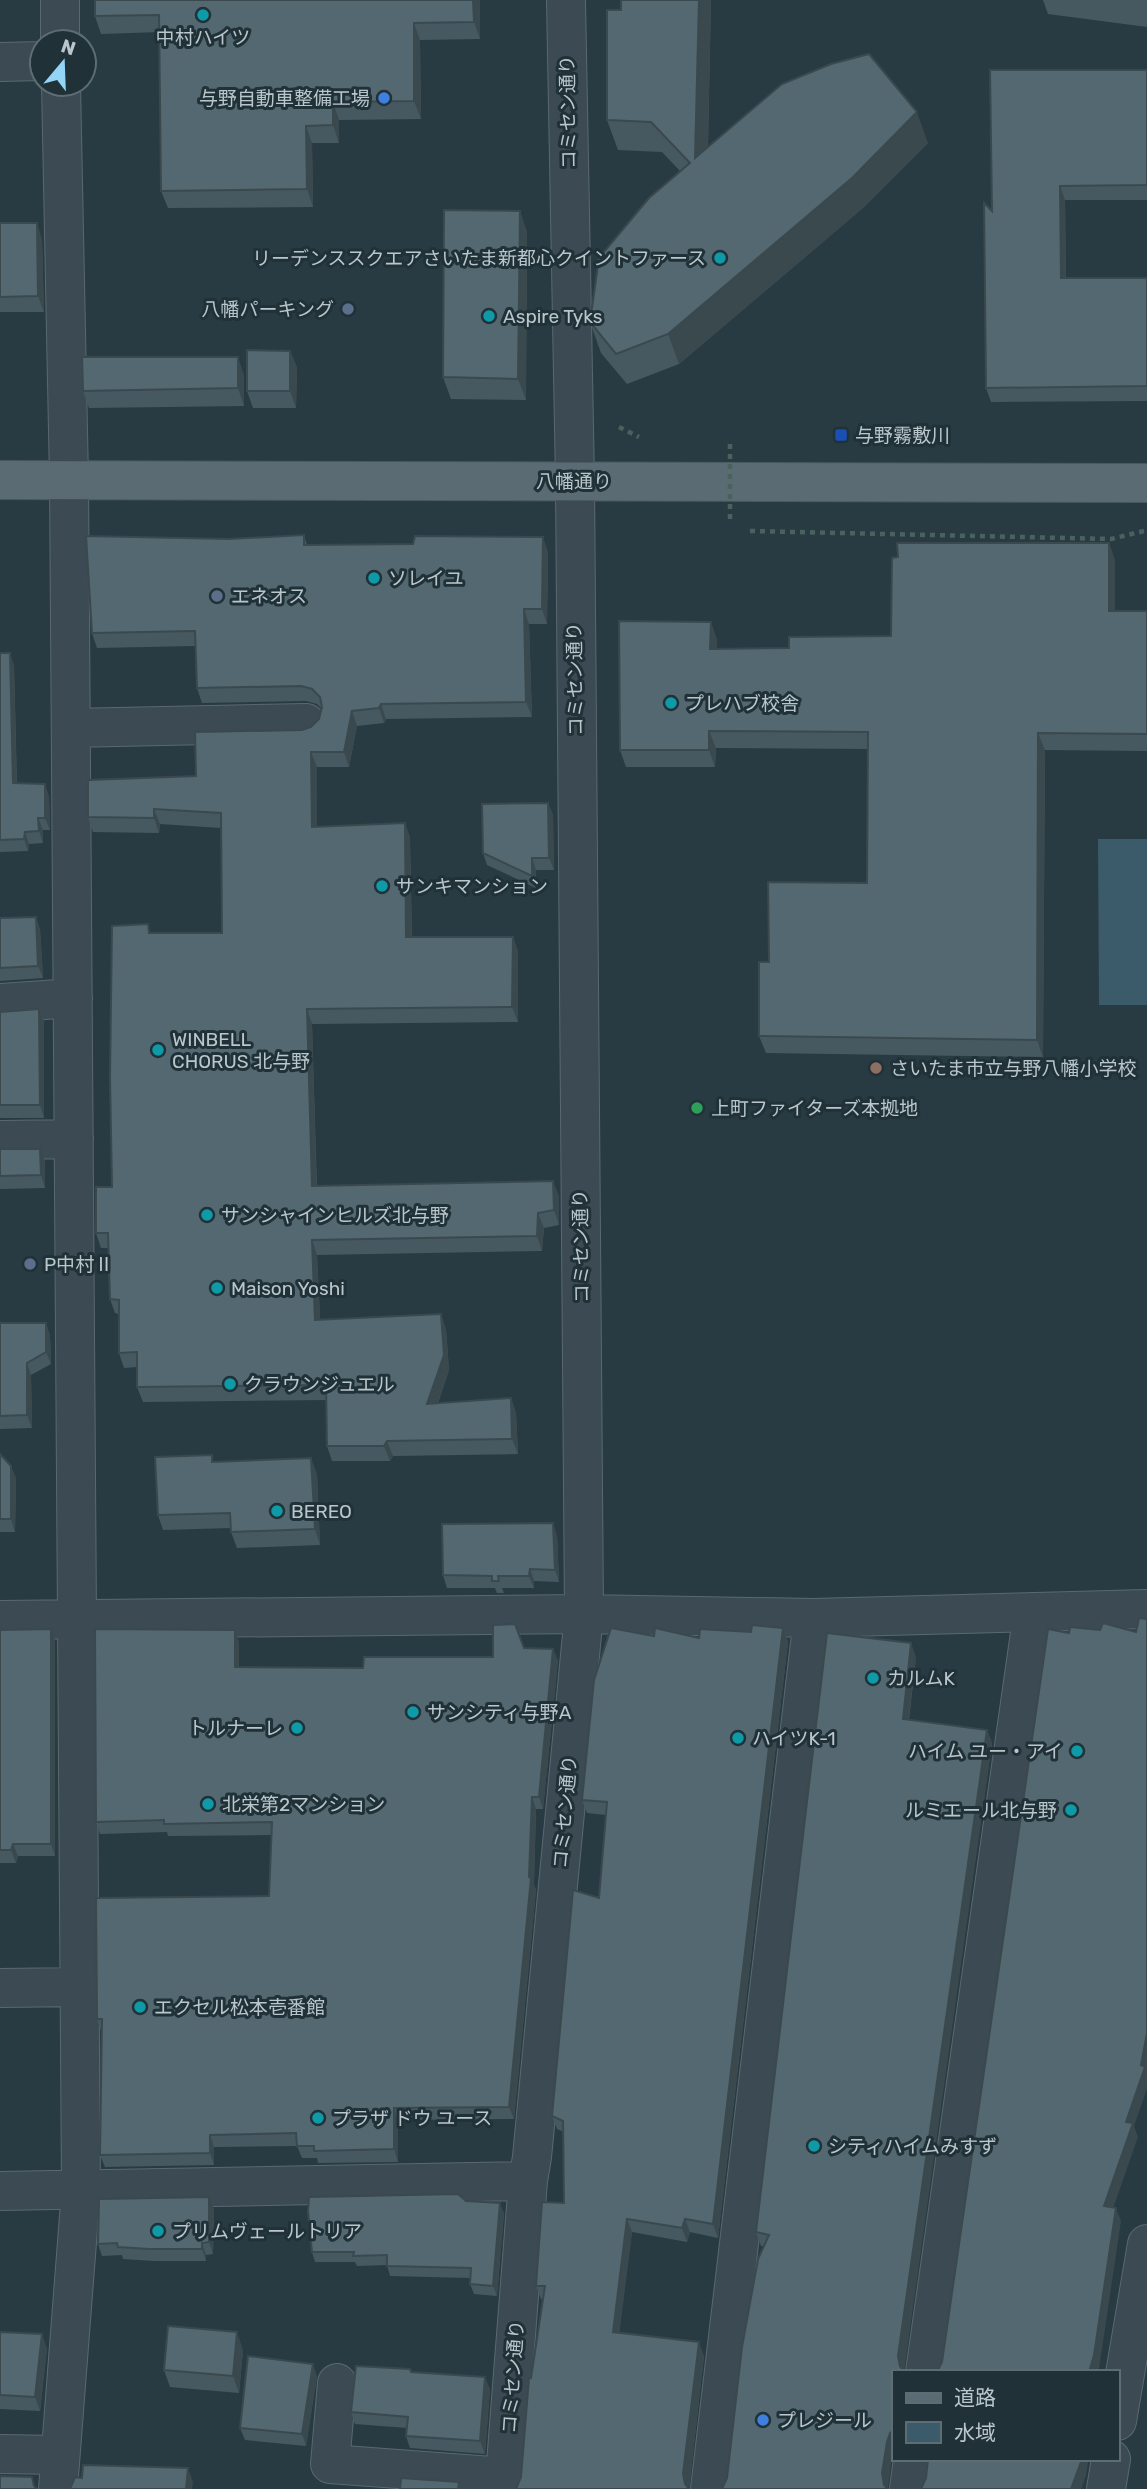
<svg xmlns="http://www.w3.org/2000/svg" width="1147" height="2489" font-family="Rubik,'Noto Sans JP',sans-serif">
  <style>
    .water { fill: #3c5b6a }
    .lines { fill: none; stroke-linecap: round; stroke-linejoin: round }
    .minor-casing { stroke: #5a6970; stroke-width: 40 }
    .major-casing { stroke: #49585f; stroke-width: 40 }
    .path { stroke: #4a625e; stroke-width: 4.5; stroke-dasharray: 5 5; stroke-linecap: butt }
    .minor { stroke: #3c4b53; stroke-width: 38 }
    .major { stroke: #5a6b73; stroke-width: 38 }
    .path-bridge { stroke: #4a625e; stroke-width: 4.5; stroke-dasharray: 5 5; stroke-linecap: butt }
    .wall { fill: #475960 }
    .shaded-wall { fill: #3a494e }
    .building { fill: #536870; stroke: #3a494e; stroke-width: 2 }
    .culture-dot { fill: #0f9aa8; stroke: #203138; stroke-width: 2.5 }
    .shop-dot { fill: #3f7fe0; stroke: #203138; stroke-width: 2.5 }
    .service-dot { fill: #5c6f8a; stroke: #203138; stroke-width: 2.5 }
    .transit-dot { fill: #1a4fb4; stroke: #203138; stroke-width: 2.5 }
    .education-dot { fill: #8d6e63; stroke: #203138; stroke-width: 2.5 }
    .leisure-dot { fill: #2e9e5b; stroke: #203138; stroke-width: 2.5 }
    .labels { text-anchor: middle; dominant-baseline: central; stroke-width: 6; stroke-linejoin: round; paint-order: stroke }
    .poi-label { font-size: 19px; fill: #b9c6cc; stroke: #203138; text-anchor: start }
    .street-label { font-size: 19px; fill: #b9c6cc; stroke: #203138 }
  </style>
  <rect width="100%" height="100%" fill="#283b43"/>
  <path class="water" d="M1098,839h49v166h-48z"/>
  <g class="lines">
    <g class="minor-casing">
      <path id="minor" d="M60,0v42
        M0,62l42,-1
        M71,728l235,-5
        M0,1003l73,-5
        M0,1140l74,-1
        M0,1620l584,-6 229,4 334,-9
        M0,1988l80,-1
        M0,2191l528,-10
        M925,2372l108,-760
        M337,2383l-7,81 175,13
        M1117,2421l30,-177
        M0,2454l60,1
        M58,2489l23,-299 -12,-1710 -8,-396
        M504,2489l24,-308 4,-24 52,-543 -9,-1133 -9,-481
        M710,2489l103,-871
        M909,2489l4,-30
        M1106,2489l5,-30"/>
    </g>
    <g class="major-casing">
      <path id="major" d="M0,480l1147,3"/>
    </g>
    <path class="path" d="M619,427l20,10
      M750,531l361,8 33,-8"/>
    <use href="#minor" class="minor"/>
    <use href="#major" class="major"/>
    <path class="path-bridge" d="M730,519v-80"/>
  </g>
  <path class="wall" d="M480,0v39l-60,1 1,79 -82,1v23h-27l1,64 -145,1 -7,-17 -1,-159 -59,2 -6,-18z
    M621,0h90l-3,148 220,-5 -65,65 -184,156 -52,20 -26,-31 -11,-31 90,-151 -18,-19 -44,-2 -11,-30 14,-110z
    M1043,0h104v27l-99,-13z
    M1147,70v130h-82l1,78h81v123l-156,1 -5,-14 6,-177z
    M520,211l7,22 -1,167 -75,-1 -8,-22z
    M0,223l42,16 2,73h-44z
    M290,351l7,17 -1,40h-43l-6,-17z
    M244,375v31l-155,2 -6,-17z
    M304,535l3,10 241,7 -1,72h-18l3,93 -146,2 -2,4 -27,3 -8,41h-32v60l88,-4 5,15 2,99h101l5,15v70l-206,2 5,162 242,10v29l-15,3 -2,23 -225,4 3,64 126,10 3,41 -11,33 73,-5 5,15 2,41 -125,2 -3,5h-58l-5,-15 -1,-46 -183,2 -6,-15v-20l-13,1 -5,-15v-39l-4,-1 -5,-14 -1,-51h-8l-5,-15 16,-46 40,-254h70l-1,-105 -61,-4 -1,9 -66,-1 -5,-15 108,-41 106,-46 9,-3 8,-8 3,-10 -5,-5 -11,-3 -104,2 -5,-15 -2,-42 -98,2 -5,-15 137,-94z
    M1109,543l6,18v50h32v140l-102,-1 -2,307 -277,-4 -7,-17 10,-74 98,-79 1,-134 -152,-1 -1,19h-89l-6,-17 97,-111v10l72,-1 102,-12z
    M0,653l14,12 3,118 32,13 1,34h-7v13l-14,1 -1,7 -28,1z
    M548,803l5,12 1,55h-18v18l-49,-23 -4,-12z
    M36,917l4,13 3,48 -43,3v-63z
    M39,1009l5,13v96h-44v-106z
    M0,1149h40l5,12v27l-45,1z
    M0,1323h46l4,13 1,28 -20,11 1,53 -32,1z
    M0,1454l16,24 -1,54h-15z
    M214,1462l103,12 3,71 -83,3 -6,-16v-4l-68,2 -5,-15z
    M557,1535l2,47 -25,-1v7h-32l2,5h-7l-2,-5h-48l-4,-13z
    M783,1628l5,14 -70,596 -28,-6 -3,10 -55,-10 -13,101 85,23 -15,133 -168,-12 10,-99 12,-79h-2l-5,-13 28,-83v-71l-7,-3 -5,-13 47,-218 7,-83 -19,-2 -5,-13 72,-164 45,2z
    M0,1630l55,11v215h-37l-2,7h-16v20z
    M239,1642v25l124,1 130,-11 31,-9 29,1 5,12 -15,148h-7l-2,76 2,5 -22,229 -116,1v42l-80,1 -1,-5h-15l-5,-12 -83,1v18l-109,2 -5,-12 1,-124 -4,-12 172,-123 3,-61 -104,1 -1,-4 -67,2 -4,-12z
    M916,1657l-7,63 78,10 5,13 -89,626 -10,3v79l-1,4 -5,31 1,3 -161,-11 37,-232h-3l-5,-14z
    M466,2201l38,12 -7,83 -23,-2 -4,-10v-6l-80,-2 -3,-11 -30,1 -2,-4h-40l-3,-10z
    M214,2209l-1,45 -7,1v6h-52l-31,-2 -1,-4 -20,1 -4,-12z
    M0,2332l47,16 -7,63 -40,-2z
    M243,2350l-4,43 -69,-6 -6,-17z
    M411,2372l79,17 -5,65 -75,-6 -4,-12 1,-8 -52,-4 -4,-12z
    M317,2376l-11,70 -61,-6 -5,-12z"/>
  <path class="shaded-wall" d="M473,0h7v39l-6,-17z
    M699,0h12l-4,188 -12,-30z
    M414,23l6,17 1,79 -7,-18z
    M333,102l6,18v23l-6,-18z
    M917,112l11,31 -65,65 -184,156 -11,-30z
    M306,126l6,17 1,64 -6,-18z
    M1060,186l5,14 1,92 -5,-14z
    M520,211l7,22 -1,167 -8,-21z
    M37,223l5,16 2,73 -6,-16z
    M290,351l7,17 -1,40 -6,-17z
    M238,357l6,18v31l-6,-18z
    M543,537l5,15 -1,72 -5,-15z
    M1109,543l6,18v67l-6,-17z
    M524,609l5,15 3,93 -6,-15z
    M711,622l6,17v28l-7,-18z
    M10,653l4,12 3,130 -4,-12z
    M381,704l5,15 -2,4 -5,-15z
    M352,711l5,15 -8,41 -5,-15z
    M709,731l7,17 -1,19 -6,-17z
    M1038,733l7,17 -2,307 -6,-17z
    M311,752l6,15v75l-5,-15z
    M45,784l4,12 1,34 -5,-12z
    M548,803l5,12 1,55 -5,-12z
    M154,809l6,15 -1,9 -5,-15z
    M38,818l5,12v13l-4,-12z
    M405,823l5,15 2,114 -6,-15z
    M25,832l4,12 -1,7 -4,-12z
    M532,858l4,12v18l-4,-12z
    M36,917l4,13 3,48 -5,-12z
    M513,937l5,15v70l-6,-15z
    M39,1009l5,13v96l-4,-13z
    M307,1009l5,15 5,177 -5,-15z
    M40,1149l5,12v27l-4,-13z
    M553,1181l6,15v29l-5,-15z
    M538,1213l6,15 -2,23 -5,-15z
    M312,1240l5,15 4,80 -6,-15z
    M441,1314l5,15 3,41 -17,49 -5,-15z
    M46,1323l4,13 1,28 -5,-12z
    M27,1363l4,12 1,53 -5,-13z
    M511,1398l5,15 2,41 -6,-15z
    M387,1441l6,15 -3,5 -6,-15z
    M311,1458l6,16 3,71 -5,-16z
    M11,1466l5,12 -1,54 -4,-13z
    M553,1523l4,12 2,47 -4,-12z
    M530,1569l4,12v7l-5,-12z
    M783,1628l5,14 -70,596 -5,-14z
    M51,1629l4,12v215l-4,-12z
    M235,1630l4,12v37l-4,-12z
    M911,1643l5,14 -9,75 -4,-13z
    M553,1649l5,12 -15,148 -4,-12z
    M987,1730l5,13 -88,629 -4,-6 -2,-10z
    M532,1797l4,12 -2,76 2,5 -22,229 -5,-12 20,-230z
    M13,1844l5,12 -2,7 -5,-13z
    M1147,2033v56l-13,37 4,11 -29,83 -5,-14 22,-84z
    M394,2108l4,12v42l-4,-13z
    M210,2135l4,12v18l-4,-12z
    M209,2197l5,12 -1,45 -4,-12z
    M500,2203l4,10 -7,83 -4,-10z
    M1116,2208l5,13 -22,148 -1,3h-9z
    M627,2219l5,13 -14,113 -5,-13z
    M685,2219l5,13 -3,10 -5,-14z
    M202,2243l4,12v6l-4,-12z
    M237,2332l6,18 -4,43 -6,-17z
    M42,2334l5,14 -7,63 -5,-14z
    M699,2342l5,14 -15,133 -4,-5 -2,-10z
    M313,2364l4,12 -11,70 -4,-12z
    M485,2377l5,12 -5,65 -5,-13z
    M893,2431v20l-1,4 -4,34 -4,-4 -2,-12 5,-31 3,-9z
    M1082,2459h5l1,3 -2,14 -5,13h-10z
    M188,2468l5,14 -1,7h-6z"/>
  <path class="building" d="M95,0h378l1,22 -60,1v78l-81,1v23l-27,1 1,63 -146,2 -2,-176 -64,1z
    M621,0h78l-4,158 87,-74 49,-20 38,-10 48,58 -65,66 -184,156 -52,20 -26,-32 9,-64 50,-60 41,-35 -39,-41 -44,-2v-110h14z
    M990,70h157v115l-87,1 1,92h86v108l-161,2 -2,-185 8,8z
    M444,210l76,1 -2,168 -75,-2z
    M0,223h37l1,73 -38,1z
    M247,350l43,1v40h-43z
    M82,357h156v31l-155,3z
    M304,535v10l109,-1 2,-8 128,1 -1,72h-18l2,93 -145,2 -2,4 -27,3 -8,41h-33l1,75 93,-4 1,114h107l-1,70 -205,2 5,177 241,-5 1,29 -16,3 -1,23 -225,4 3,80 126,-6 3,41 -17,49 84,-6 1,41 -125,2 -3,5h-57l-1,-61 -189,2v-35l-18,1v-53l-9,-1 -2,-66h-12v-46h16l-2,-110 2,-151 36,-2 1,9h73l-1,-120 -67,-4v9l-66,-1v-37l108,-4 -1,-44 107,-2 9,-3 8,-8 3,-12 -2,-10 -8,-8 -11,-3 -104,2 -2,-57 -103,2 -6,-97 143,3z
    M897,543h212v68h38v123l-109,-1 -1,307 -278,-4v-74h10l-1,-80 99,1 1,-151 -159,-1v19h-89l-1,-129 92,1 -1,27 79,-1v-11l102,-1 1,-78 6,-1z
    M0,653h10l3,130 32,1v34h-7l1,13 -14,1 -1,7 -24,1z
    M548,803l1,55h-17v18l-49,-23 -1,-49z
    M36,917l2,49 -38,2v-50z
    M39,1009l1,96h-40v-93z
    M0,1149h40l1,26 -41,1z
    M0,1323h46v29l-19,11v52l-27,1z
    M0,1454l11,12v53h-11z
    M212,1455v7l99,-4 4,71 -84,3 -1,-19 -72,2 -3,-58z
    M553,1523l2,47 -25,-1 -1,7h-31l1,5h-7v-5l-49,-1 -1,-51z
    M1139,1618l8,1v414l-6,32 4,2 -19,55 7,1 -29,83 12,2 -22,147 -5,17h-152l5,-10 106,-733 21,4 1,-6 30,3 3,-7 33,9z
    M515,1624l9,24 29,1 -14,148h-7l-3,80 2,1 -22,229 -115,1v41l-80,2v-5h-17l-1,-13 -86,2v18l-110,2 2,-136h-5l-1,-121 173,-2 3,-74 -108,2v-4l-68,2 -1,-193 140,1v37l128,1 1,-11h129v-32z
    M752,1625l31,3 -70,596 -28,-5 -3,9 -55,-9 -14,113 86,10 -16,132 2,10 4,5h-173l5,-12 8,-99h2l14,-92h-9l6,-84 22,1 -1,-82 -11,-5 21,-226 26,8 8,-96 -25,-2 12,-120 17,-52 43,8 1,-8 44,10 1,-9 51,3z
    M51,1629v215h-38l-2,6h-11v-220z
    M827,1633l84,10 -8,76 84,11 -89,626 2,10 4,6h-11v59l-3,2 -3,9 -5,31 2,12 4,4h-166l5,-11 15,-131 16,-88 11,-24 -13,-3z
    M458,2194l8,7 34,2 -7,83 -23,-2 1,-16 -84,-2v-11l-34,1 1,-4h-42l-4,-41 1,-14z
    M209,2197v45l-7,1v6h-53l-31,-2 -1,-4 -19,1 1,-45z
    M168,2326l69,6 -4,44 -69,-6z
    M0,2332l42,2 -7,63 -35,-2z
    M248,2356l65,8 -11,70 -62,-6z
    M356,2366l54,3 1,3 74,5 -5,64 -74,-5 2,-19 -57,-5z
    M928,2459h154l-11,30h-150l5,-11z
    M83,2465l105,3 -2,21h-116l5,-12 7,1z
    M0,2476l32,1 2,9 3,3h-37z
    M401,2478l58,4 -1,7h-58z"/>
  <g class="culture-dot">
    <circle cx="203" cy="15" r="7"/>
    <circle cx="720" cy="258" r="7"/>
    <circle cx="489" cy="316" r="7"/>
    <circle cx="374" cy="578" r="7"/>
    <circle cx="671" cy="703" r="7"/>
    <circle cx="382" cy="886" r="7"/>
    <circle cx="158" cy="1050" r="7"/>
    <circle cx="207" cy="1215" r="7"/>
    <circle cx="217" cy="1288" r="7"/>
    <circle cx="230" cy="1384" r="7"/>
    <circle cx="277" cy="1511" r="7"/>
    <circle cx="873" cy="1678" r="7"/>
    <circle cx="413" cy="1712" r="7"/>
    <circle cx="297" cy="1728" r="7"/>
    <circle cx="738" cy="1738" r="7"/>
    <circle cx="1077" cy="1751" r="7"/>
    <circle cx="208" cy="1804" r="7"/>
    <circle cx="1071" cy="1810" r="7"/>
    <circle cx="140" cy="2007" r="7"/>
    <circle cx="318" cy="2118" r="7"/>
    <circle cx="814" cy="2146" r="7"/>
    <circle cx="158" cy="2231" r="7"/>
  </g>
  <g class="shop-dot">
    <circle cx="384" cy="98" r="7"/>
    <circle cx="763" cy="2420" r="7"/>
  </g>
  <g class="service-dot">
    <circle cx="348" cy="309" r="7"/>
    <circle cx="217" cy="596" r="7"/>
    <circle cx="30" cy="1264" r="7"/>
  </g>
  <rect class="transit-dot" x="834" y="428" width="14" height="14" rx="3.5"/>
  <circle class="education-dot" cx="876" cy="1068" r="7"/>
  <circle class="leisure-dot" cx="697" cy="1108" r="7"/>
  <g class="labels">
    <g class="poi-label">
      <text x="203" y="37" text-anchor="middle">中村ハイツ</text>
      <text x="370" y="98" text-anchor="end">与野自動車整備工場</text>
      <text x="706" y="258" text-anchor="end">リーデンススクエアさいたま新都心クイントファース</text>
      <text x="334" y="309" text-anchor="end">八幡パーキング</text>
      <text x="503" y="316">Aspire Tyks</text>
      <text x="855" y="435">与野霧敷川</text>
      <text x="388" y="578">ソレイユ</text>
      <text x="231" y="596">エネオス</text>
      <text x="685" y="703">プレハブ校舎</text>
      <text x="396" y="886">サンキマンション</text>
      <text x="172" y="1039">WINBELL<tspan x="172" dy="22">CHORUS 北与野</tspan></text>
      <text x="890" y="1068">さいたま市立与野八幡小学校</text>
      <text x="711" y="1108">上町ファイターズ本拠地</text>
      <text x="221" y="1215">サンシャインヒルズ北与野</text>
      <text x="44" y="1264">P中村Ⅱ</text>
      <text x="231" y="1288">Maison Yoshi</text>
      <text x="244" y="1384">クラウンジュエル</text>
      <text x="291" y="1511">BEREO</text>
      <text x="887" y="1678">カルムK</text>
      <text x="427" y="1712">サンシティ与野A</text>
      <text x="283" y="1728" text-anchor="end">トルナーレ</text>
      <text x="752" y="1738">ハイツK-1</text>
      <text x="1063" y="1751" text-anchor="end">ハイム ユー・アイ</text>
      <text x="222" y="1804">北栄第2マンション</text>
      <text x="1057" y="1810" text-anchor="end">ルミエール北与野</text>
      <text x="154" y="2007">エクセル松本壱番館</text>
      <text x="332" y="2118">プラザ ドウ ユース</text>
      <text x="828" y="2146">シティハイムみすず</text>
      <text x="172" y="2231">プリムヴェールトリア</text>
      <text x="777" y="2420">プレジール</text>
    </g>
    <g class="street-label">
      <text transform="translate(568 112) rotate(-91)">コミセン通り</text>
      <text x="574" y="481">八幡通り</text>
      <text transform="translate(575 679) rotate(-91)">コミセン通り</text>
      <text transform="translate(581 1246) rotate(-91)">コミセン通り</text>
      <text transform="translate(565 1812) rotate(-85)">コミセン通り</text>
      <text transform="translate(513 2377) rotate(-86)">コミセン通り</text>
    </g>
  </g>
  <rect x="892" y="2370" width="228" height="91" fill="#203138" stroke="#5d6d73" stroke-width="2"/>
  <rect x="906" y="2393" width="35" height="10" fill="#5a6b73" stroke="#5d6d73" stroke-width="2"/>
  <text x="954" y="2405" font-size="21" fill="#b9c6cc">道路</text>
  <rect x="906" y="2422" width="35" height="21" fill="#3c5b6a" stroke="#5d6d73" stroke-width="2"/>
  <text x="954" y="2440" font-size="21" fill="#b9c6cc">水域</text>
  <g transform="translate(63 63) rotate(19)"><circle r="33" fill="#203138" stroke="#5d6d73" stroke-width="2"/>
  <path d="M0-5L12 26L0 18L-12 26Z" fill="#93d4f7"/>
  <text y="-10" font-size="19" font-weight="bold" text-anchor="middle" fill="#b9c6cc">N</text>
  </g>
</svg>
